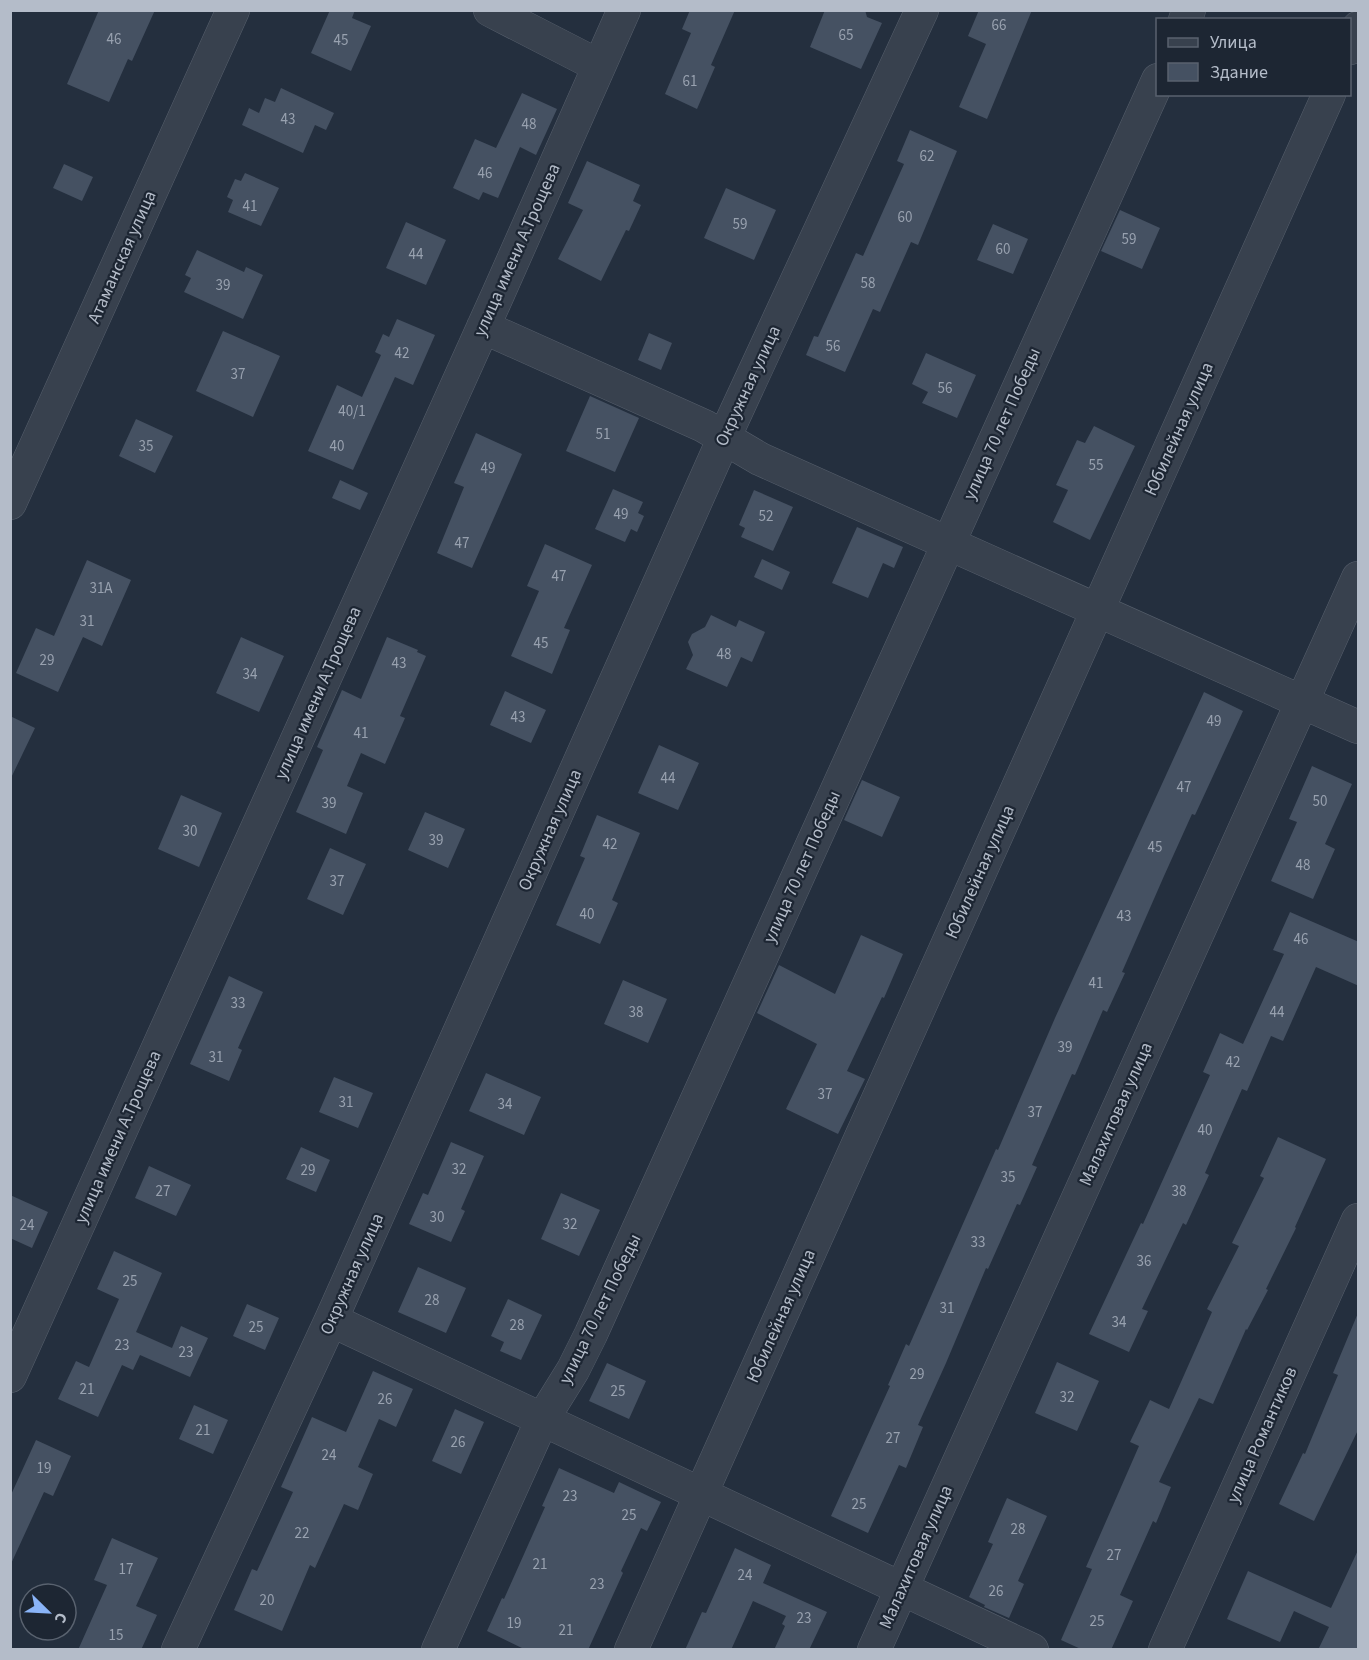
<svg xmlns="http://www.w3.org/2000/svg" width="1369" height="1660" font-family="'Source Sans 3',sans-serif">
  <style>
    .building { fill: #455162 }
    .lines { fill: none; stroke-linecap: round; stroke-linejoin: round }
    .minor-casing { stroke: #565f6c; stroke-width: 34 }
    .minor { stroke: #38414e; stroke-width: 33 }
    .labels { text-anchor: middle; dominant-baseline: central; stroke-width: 4.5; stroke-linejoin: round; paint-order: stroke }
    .number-label { font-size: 15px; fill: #98a1af }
    .street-label { font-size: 18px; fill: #b4bcc9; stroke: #1d2633 }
  </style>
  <rect width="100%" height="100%" fill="#242f3e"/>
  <path class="building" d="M99,10h56l-23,51 -4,-2 -19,43 -42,-18z
    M330,10h25l-3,8 19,8 -20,45 -40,-18z
    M690,10h45l-24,55 4,2 -18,42 -32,-15 26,-61 -9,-4z
    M825,10h40l2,7 15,6 -21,46 -51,-22z
    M979,10h53l-45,109 -28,-12 27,-63 -18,-8z
    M281,88l53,25 -8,17 -11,-5 -12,28 -61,-28 7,-17 10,5 6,-15 10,4z
    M522,93l35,16 -21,46 -16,-8 -22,51 -15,-6 -4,8 -26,-12 22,-49 21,9z
    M910,130l47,21 -39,94 -7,-3 -31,70 -7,-3 -28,63 -39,-17 8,-19 4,1 38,-84 7,3 41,-92 -7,-3z
    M587,161l53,24 -7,16 8,4 -12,26 -3,-1 -25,51 -43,-22 25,-49 -15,-7z
    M64,164l29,13 -11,24 -29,-13z
    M245,173l34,15 -18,38 -33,-14 5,-12 -6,-3 8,-18 6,2z
    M726,188l50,22 -22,50 -50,-22z
    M1120,210l40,18 -18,41 -41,-18z
    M406,222l40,18 -20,45 -40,-17z
    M993,224l35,15 -15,35 -36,-14z
    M197,250l47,22 2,-5 17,8 -20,44 -59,-27 7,-14 -6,-3z
    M397,319l38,16 -22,50 -18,-8 -42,93 -45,-19 29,-66 25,12 19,-42 -6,-3 8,-18 6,3z
    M223,331l57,25 -27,61 -57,-26z
    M649,333l23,10 -11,27 -23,-10z
    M926,353l50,22 -19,43 -35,-15 6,-11 -16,-8z
    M590,396l49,22 -24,54 -49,-21z
    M136,419l37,17 -18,37 -36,-17z
    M1094,426l41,20 -45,94 -37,-18 15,-32 -12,-5 21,-45 8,3z
    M476,433l46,21 -50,114 -35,-15 27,-66 -10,-4z
    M340,480l28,13 -8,17 -28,-12z
    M613,489l30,13 -5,11 6,3 -7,16 -6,-3 -6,13 -30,-13z
    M754,490l39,17 -20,44 -32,-14 4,-9 -6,-3z
    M857,527l46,20 -9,21 -11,-5 -15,35 -36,-15z
    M545,544l47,21 -28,63 6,2 -18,44 -41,-18 28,-65 -12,-5z
    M762,559l28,13 -8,18 -28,-13z
    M87,560l44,20 -29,66 -19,-9 -25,55 -42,-19 20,-45 18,8z
    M711,615l25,12 3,-7 26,12 -13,30 -11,-5 -14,30 -41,-18 7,-14 -5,-13 4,-8 13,-7z
    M241,637l43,19 -25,56 -43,-19z
    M387,637l31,13 -1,2 9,4 -26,60 5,2 -20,46 -24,-11 -14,33 16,7 -17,41 -50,-22 27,-62 -6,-3 25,-57 19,9z
    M505,691l41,19 -15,33 -41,-18z
    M1204,692l39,19 -48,104 -3,-1 -28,62 -42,96 3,1 -18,39 -4,-2 -28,65 -3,-1 -40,91 5,2 -17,38 -3,-1 -29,65 -2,-1 -40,95 -28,62 5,2 -17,41 -7,-3 -31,68 -37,-17 59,-130 -2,-1 18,-41 3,2 87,-197 2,1 57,-132z
    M10,716l25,12 -25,52z
    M659,745l40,18 -21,47 -40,-17z
    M1312,766l40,18 -27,60 10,5 -22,50 -42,-18 26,-59 -8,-3z
    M862,780l38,17 -18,40 -38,-17z
    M181,795l41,18 -23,54 -41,-18z
    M425,812l40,17 -17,39 -40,-18z
    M597,815l43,18 -28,67 6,3 -18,41 -44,-19 29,-67 -5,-2z
    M330,848l36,16 -23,51 -36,-16z
    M1290,912l69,30v44l-43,-19 -33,74 -12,-5 -24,55 -5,-2 -37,84 4,2 -23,50 -3,-2 -41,86 6,2 -19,41 -40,-18 52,-111 2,1 67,-149 -7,-3 17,-39 23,11 41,-90 -11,-4z
    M861,935l42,19 -19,44 -2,-1 -35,74 18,8 -27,55 -52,-25 31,-65 -60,-31 22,-48 56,29z
    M229,976l34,16 -25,56 4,2 -13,31 -39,-17z
    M623,980l44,19 -19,44 -44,-19z
    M486,1073l55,24 -17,38 -55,-24z
    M334,1077l39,16 -15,35 -39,-16z
    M1278,1137l48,22 -31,68 1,1 -30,61 2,1 -21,40 -1,-1 -33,75 -14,-6 -40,84 12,5 -15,36 -3,-2 -33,74 13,6 -22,49h-28l-22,-10 31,-71 -6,-2 53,-121 -9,-4 20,-42 19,9 43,-97 -5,-3 32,-63 -7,-3 32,-65 -4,-2z
    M451,1142l33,14 -23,53 4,2 -14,31 -42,-18 14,-31 5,2z
    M301,1147l29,13 -14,32 -30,-13z
    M149,1166l42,19 -15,31 -41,-18z
    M561,1193l39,17 -21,46 -38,-17z
    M10,1195l38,17 -16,36 -22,-10z
    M114,1251l48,22 -26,59 36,16 9,-22 27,12 -18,39 -50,-22 -7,15 -11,-5 -24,52 -40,-18 18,-38 13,6 30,-68 -22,-10z
    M418,1267l48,21 -20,45 -48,-21z
    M508,1299l34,16 -21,45 -21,-9 4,-9 -13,-6z
    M247,1304l32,14 -14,32 -32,-14z
    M1358,1313l1,115 -45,93 -35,-17 24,-51 2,1 33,-79 -5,-2z
    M1057,1362l42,19 -22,50 -42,-18z
    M607,1363l39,18 -17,38 -40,-18z
    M373,1371l40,18 -17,38 -17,-8 -21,48 15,7 -15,36 -14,-6 -29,64 -5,-3 -28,66 -48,-21 18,-41 5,2 36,-79 -12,-5 31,-70 34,15z
    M194,1405l34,15 -15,34 -34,-15z
    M455,1409l29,13 -23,52 -29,-13z
    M36,1440l35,16 -18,40 -9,-4 -34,74v-69z
    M559,1468l55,25 5,-11 42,20 -14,29 -6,-3 -20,43 2,2 -35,77h-62l-39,-19 15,-33 2,1 41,-92 -3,-1z
    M1007,1498l40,18 -29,65 6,3 -15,34 -25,-11 1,-2 -16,-8 24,-53 -5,-2z
    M112,1538l46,20 -22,48 21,9 -16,35h-63l29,-65 -13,-5z
    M735,1548l36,17 -8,18 64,29 -18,38h-35l11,-24 -3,-2 4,-8 -33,-15 -22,49h-46l17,-38 4,1z
    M1359,1548v102h-41l11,-23 -35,-16 -14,31 -53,-23 21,-48 83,37z"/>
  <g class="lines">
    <g class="minor-casing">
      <path id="minor" d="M490,10l109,56
        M1185,20l4,-10
        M1350,48l8,-20
        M483,327l221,99 56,33 598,268
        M10,503l223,-493
        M331,1320l701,330
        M10,1376l489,-1084 125,-282
        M178,1650l153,-330 393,-882 198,-428
        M438,1650l104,-230 31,-50 18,-36 567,-1254
        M631,1650l698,-1556
        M874,1650l484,-1072
        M1165,1650l193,-430"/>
    </g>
    <use href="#minor" class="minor"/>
  </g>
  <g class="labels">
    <g class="number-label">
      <text x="999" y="25">66</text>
      <text x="846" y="35">65</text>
      <text x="114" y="39">46</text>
      <text x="341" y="40">45</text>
      <text x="690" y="81">61</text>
      <text x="288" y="119">43</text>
      <text x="529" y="124">48</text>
      <text x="927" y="156">62</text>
      <text x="485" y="173">46</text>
      <text x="250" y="206">41</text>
      <text x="905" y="217">60</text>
      <text x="740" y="224">59</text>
      <text x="1129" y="239">59</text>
      <text x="1003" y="249">60</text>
      <text x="416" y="254">44</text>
      <text x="868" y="283">58</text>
      <text x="223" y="285">39</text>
      <text x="833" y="346">56</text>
      <text x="402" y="353">42</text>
      <text x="238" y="374">37</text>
      <text x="945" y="388">56</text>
      <text x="352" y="411">40/1</text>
      <text x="603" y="434">51</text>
      <text x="146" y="446">35</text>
      <text x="337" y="446">40</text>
      <text x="1096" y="465">55</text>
      <text x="488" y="468">49</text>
      <text x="621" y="514">49</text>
      <text x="766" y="516">52</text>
      <text x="462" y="543">47</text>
      <text x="559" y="576">47</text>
      <text x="101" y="588">31А</text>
      <text x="87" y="621">31</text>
      <text x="541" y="643">45</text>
      <text x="724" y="654">48</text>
      <text x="47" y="660">29</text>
      <text x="399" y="663">43</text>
      <text x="250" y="674">34</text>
      <text x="518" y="717">43</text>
      <text x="1214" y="721">49</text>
      <text x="361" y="733">41</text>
      <text x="668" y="778">44</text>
      <text x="1184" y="787">47</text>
      <text x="1320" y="801">50</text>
      <text x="329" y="803">39</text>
      <text x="190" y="831">30</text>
      <text x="436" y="840">39</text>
      <text x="610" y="844">42</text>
      <text x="1155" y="847">45</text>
      <text x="1303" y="865">48</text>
      <text x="337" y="881">37</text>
      <text x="587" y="914">40</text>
      <text x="1124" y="916">43</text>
      <text x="1301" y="939">46</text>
      <text x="1096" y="983">41</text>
      <text x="238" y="1003">33</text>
      <text x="636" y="1012">38</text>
      <text x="1277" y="1012">44</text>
      <text x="1065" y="1047">39</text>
      <text x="216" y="1057">31</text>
      <text x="1233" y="1062">42</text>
      <text x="825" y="1094">37</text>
      <text x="346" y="1102">31</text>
      <text x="505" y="1104">34</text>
      <text x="1035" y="1112">37</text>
      <text x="1205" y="1130">40</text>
      <text x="459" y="1169">32</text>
      <text x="308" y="1170">29</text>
      <text x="1008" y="1177">35</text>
      <text x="163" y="1191">27</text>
      <text x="1179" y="1191">38</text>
      <text x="437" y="1217">30</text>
      <text x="570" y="1224">32</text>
      <text x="27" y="1225">24</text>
      <text x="978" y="1242">33</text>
      <text x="1144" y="1261">36</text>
      <text x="130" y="1281">25</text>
      <text x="432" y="1300">28</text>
      <text x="947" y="1308">31</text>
      <text x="1119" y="1322">34</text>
      <text x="517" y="1325">28</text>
      <text x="256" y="1327">25</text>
      <text x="122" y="1345">23</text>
      <text x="186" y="1352">23</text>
      <text x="917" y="1374">29</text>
      <text x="87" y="1389">21</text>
      <text x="618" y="1391">25</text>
      <text x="1067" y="1397">32</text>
      <text x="385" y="1399">26</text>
      <text x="203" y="1430">21</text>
      <text x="893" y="1438">27</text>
      <text x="458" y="1442">26</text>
      <text x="329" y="1455">24</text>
      <text x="44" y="1468">19</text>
      <text x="570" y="1496">23</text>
      <text x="859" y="1504">25</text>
      <text x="629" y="1515">25</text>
      <text x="1018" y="1529">28</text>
      <text x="302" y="1533">22</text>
      <text x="1114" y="1555">27</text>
      <text x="540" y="1564">21</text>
      <text x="126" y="1569">17</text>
      <text x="745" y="1575">24</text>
      <text x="597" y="1584">23</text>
      <text x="996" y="1591">26</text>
      <text x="267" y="1600">20</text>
      <text x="804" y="1618">23</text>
      <text x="1097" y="1621">25</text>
      <text x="514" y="1623">19</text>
      <text x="566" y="1630">21</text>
      <text x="116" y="1635">15</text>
    </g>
    <g class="street-label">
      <text transform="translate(517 250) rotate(-66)">улица имени А.Трощева</text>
      <text transform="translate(122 257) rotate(-66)">Атаманская улица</text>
      <text transform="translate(748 386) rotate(-65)">Окружная улица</text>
      <text transform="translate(1002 424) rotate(-66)">улица 70 лет Победы</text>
      <text transform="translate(1179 429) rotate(-66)">Юбилейная улица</text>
      <text transform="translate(318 693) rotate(-66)">улица имени А.Трощева</text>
      <text transform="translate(550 830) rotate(-66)">Окружная улица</text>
      <text transform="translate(802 867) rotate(-66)">улица 70 лет Победы</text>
      <text transform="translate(980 872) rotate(-66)">Юбилейная улица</text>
      <text transform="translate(1116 1114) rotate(-66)">Малахитовая улица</text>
      <text transform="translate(118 1137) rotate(-66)">улица имени А.Трощева</text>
      <text transform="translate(352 1274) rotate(-66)">Окружная улица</text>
      <text transform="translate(600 1309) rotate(-64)">улица 70 лет Победы</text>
      <text transform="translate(781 1316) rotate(-66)">Юбилейная улица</text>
      <text transform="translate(1262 1435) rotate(-66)">улица Романтиков</text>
      <text transform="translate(916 1557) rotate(-66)">Малахитовая улица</text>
    </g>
  </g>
  <rect width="1369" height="1660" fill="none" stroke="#b4bcc9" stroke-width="24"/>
  <rect x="1156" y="18" width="195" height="78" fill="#1d2633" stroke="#59626f" stroke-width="1.5"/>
  <rect x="1168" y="38" width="30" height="9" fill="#38414e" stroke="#59626f" stroke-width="1.5"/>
  <text x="1210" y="48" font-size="18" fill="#b4bcc9">Улица</text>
  <rect x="1168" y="63" width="30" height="18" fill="#455162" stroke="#59626f" stroke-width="1.5"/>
  <text x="1210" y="78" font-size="18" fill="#b4bcc9">Здание</text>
  <g transform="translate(48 1612) rotate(114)"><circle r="28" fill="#1d2633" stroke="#59626f" stroke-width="1.5"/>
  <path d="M0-4.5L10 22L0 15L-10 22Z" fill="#8ab4f8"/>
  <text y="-9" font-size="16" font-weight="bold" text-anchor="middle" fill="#b4bcc9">С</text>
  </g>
</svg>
